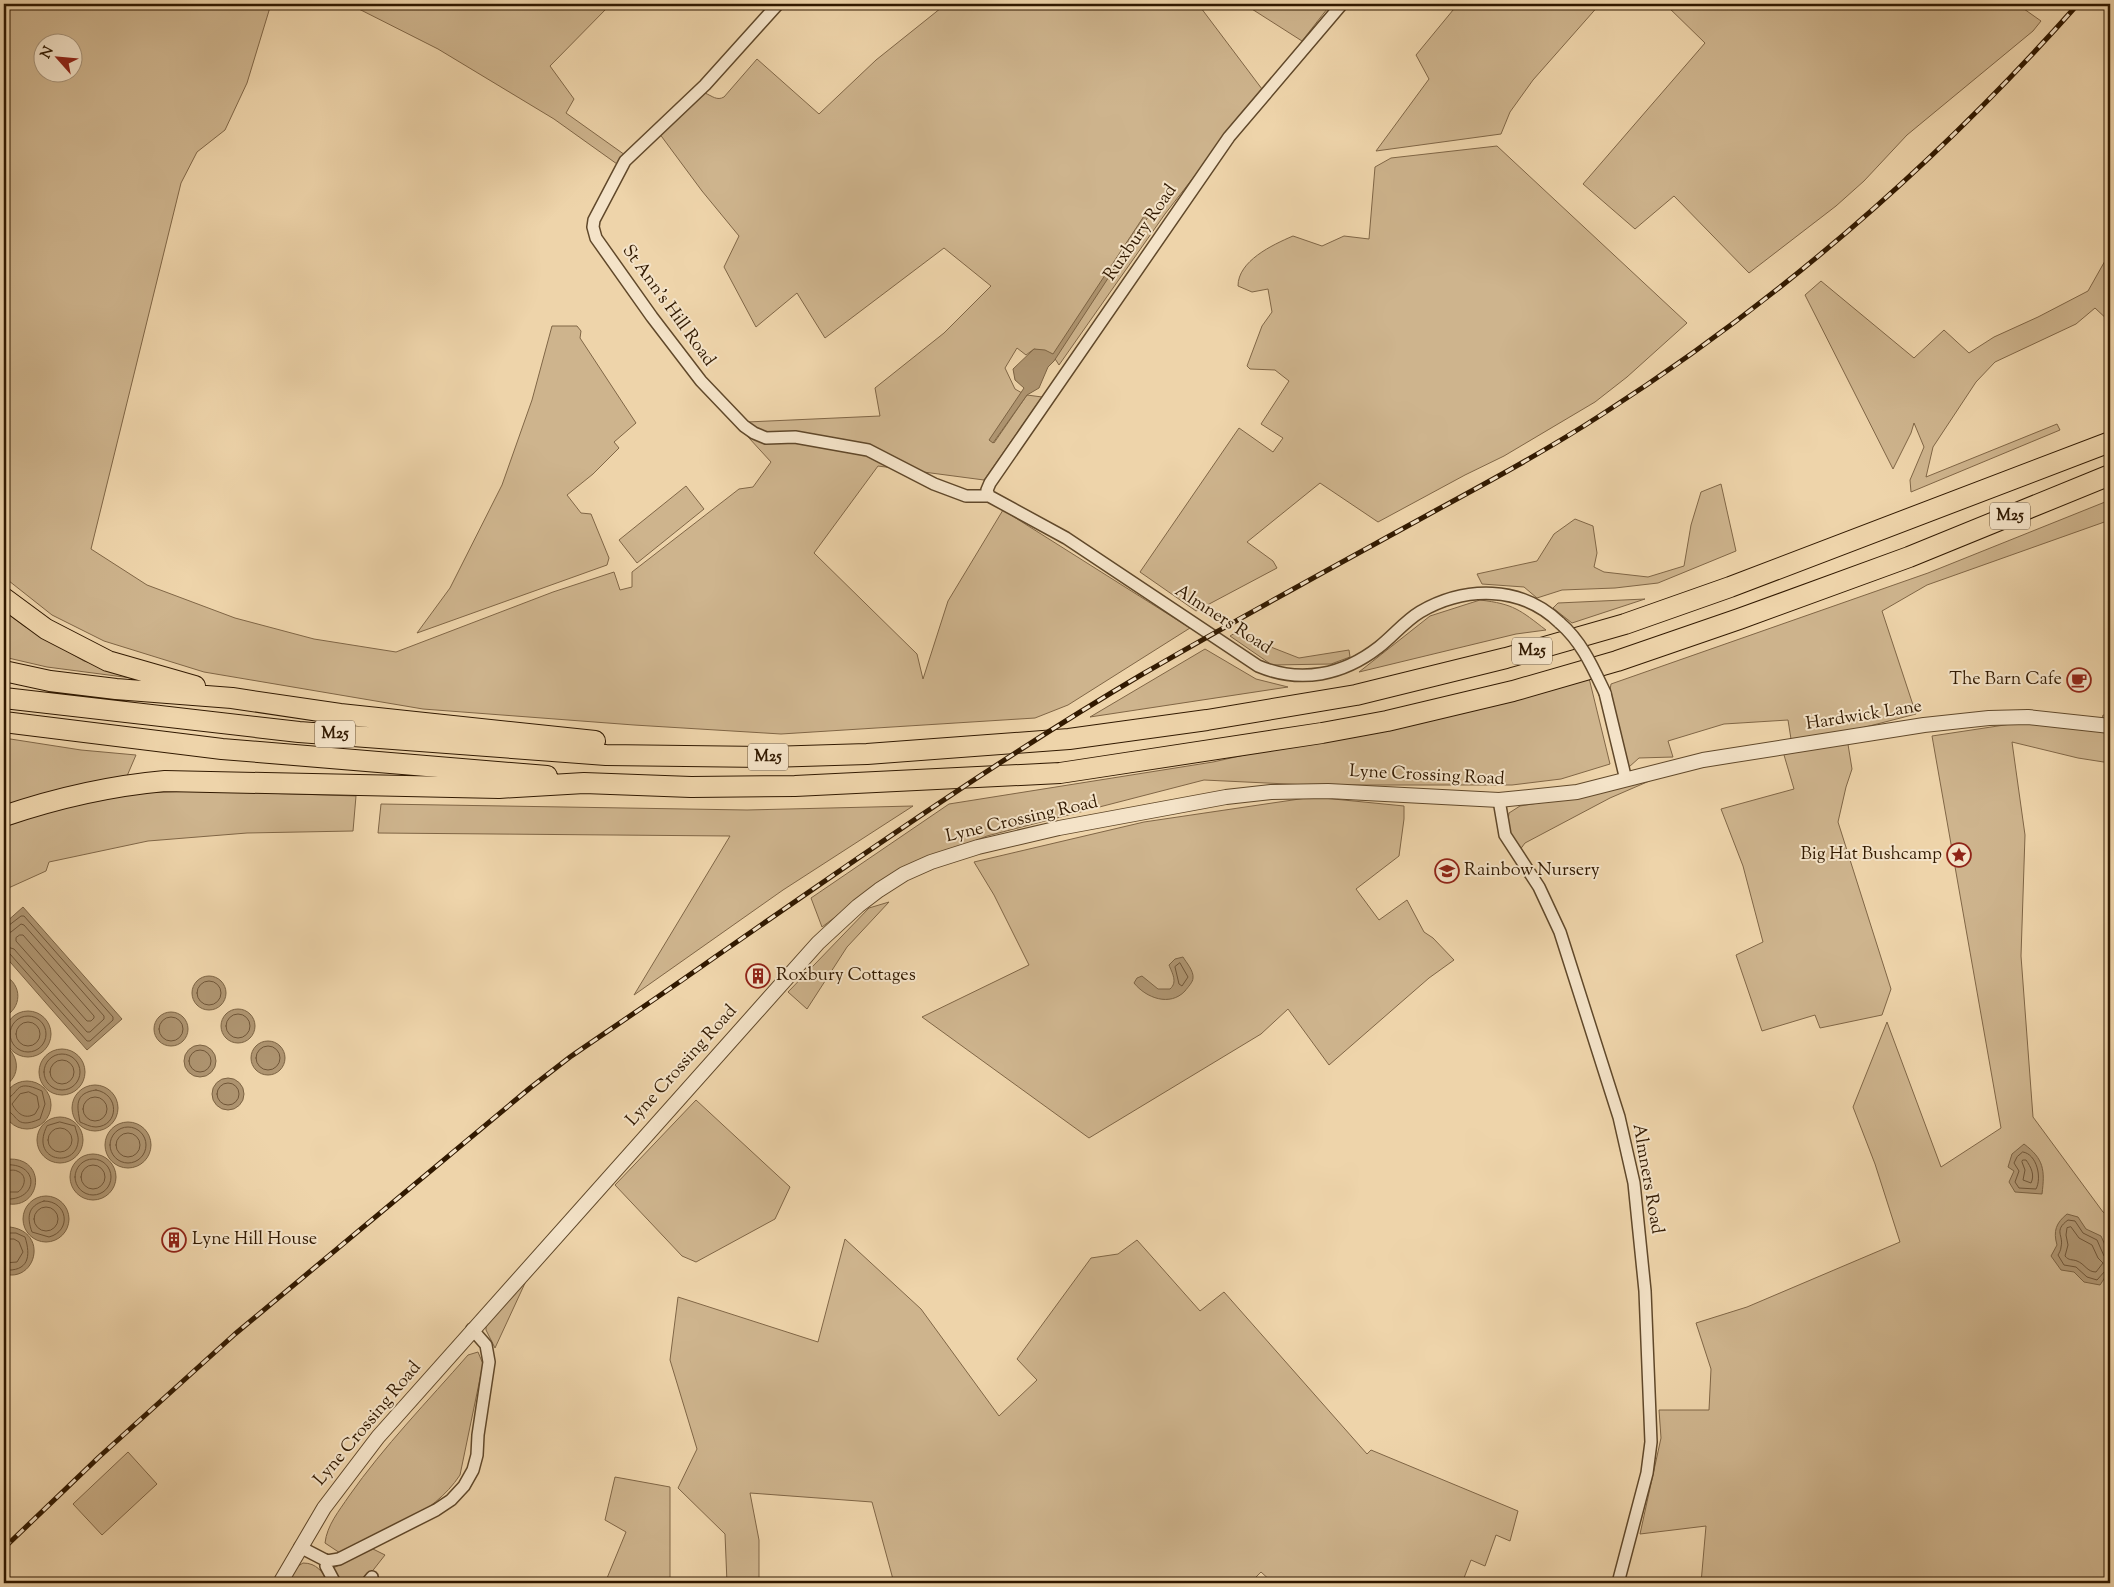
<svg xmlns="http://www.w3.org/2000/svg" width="2114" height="1587" font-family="'Sorts Mill Goudy',serif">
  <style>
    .green { fill: #ceb48d; stroke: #806646; fill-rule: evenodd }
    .water { fill: #ae9470; stroke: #7c6343 }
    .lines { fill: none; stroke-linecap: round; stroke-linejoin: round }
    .shore { stroke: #705638; stroke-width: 1 }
    .minor-casing { stroke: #60482a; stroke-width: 14 }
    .tertiary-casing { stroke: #60482a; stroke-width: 16 }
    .motorway-casing { stroke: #311900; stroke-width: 22 }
    .minor { stroke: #f4e3c8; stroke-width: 11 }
    .tertiary { stroke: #f4e3c8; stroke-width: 14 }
    .motorway { stroke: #eed4aa; stroke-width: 20 }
    .rail-casing { stroke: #311900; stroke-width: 5 }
    .rail { stroke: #f4e3c8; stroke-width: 3; stroke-dasharray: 9; stroke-linecap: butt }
    .minor-bridge-casing { stroke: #60482a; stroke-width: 14; stroke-linecap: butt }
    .minor-bridge { stroke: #f4e3c8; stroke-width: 11 }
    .labels { text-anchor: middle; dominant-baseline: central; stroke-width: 4; stroke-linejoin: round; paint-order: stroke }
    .shield { fill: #f4e3c8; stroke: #6c563c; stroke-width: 1 }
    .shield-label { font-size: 16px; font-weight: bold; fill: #311900 }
    .street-label { font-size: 18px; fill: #311900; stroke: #f4e3c8 }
    .poi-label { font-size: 18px; fill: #311900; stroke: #f4e3c8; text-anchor: start }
  </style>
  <rect width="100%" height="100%" fill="#eed4aa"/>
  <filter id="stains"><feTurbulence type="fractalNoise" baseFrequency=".004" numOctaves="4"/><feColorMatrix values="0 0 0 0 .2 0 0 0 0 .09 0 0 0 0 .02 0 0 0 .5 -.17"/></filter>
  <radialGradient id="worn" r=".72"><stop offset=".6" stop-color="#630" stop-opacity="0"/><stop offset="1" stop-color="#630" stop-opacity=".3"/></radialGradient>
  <path class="green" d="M4,4h267l-24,79 -22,47 -28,22 -16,31 -90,366 56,36 88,33 79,21 82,13 157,-60 61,-20 6,18 12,-3v-15l107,-83 14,-2 18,-25 -44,-48 20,8 133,-6 -5,-28 69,-55 47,-47 -47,-38 -119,90 -28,-45 -41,34 -32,-60 15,-31 -37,-45 -43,-58 46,-40c7,3 12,8 19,4l33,-38 62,55 57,-54 70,-56h252l64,85 -97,125 -106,151 -7,-11 -18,-5 -8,6 -9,-7 -12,20 10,21 7,4 -32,47 4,3 33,-48 15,2 -58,83 -106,-14 -64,87 103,101 6,25 25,-78 55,-91 187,118 -122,77 -33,13 -254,16 -147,-9 -211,-16 -219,-37 -100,-31 -52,-26 -48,-38zM42,42h30v30h-30z
    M349,4h257l1,4 -57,58 24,33 -8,14 59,42 -8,9 -63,-45 -116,-70z
    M1244,4h87l-29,37z
    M1458,4h142l-67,76 -23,32 -9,22 -125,17 53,-72 -13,-24z
    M1665,4h352l24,17 -8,10 -126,104 -43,46 -28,25 -87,67 -75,-77 -39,33 -52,-45 122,-141z
    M1497,146l190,177 -60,54 -32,25 -91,54 -39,19 -87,47 -58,-39 -73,59 26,19 4,7 -81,43 -56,-39 99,-144 34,24 10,-14 -22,-14 28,-43 -14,-11 -25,-1 -3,-3 15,-40 10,-14 -4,-23 -16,3 -14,-6c0,-25 34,-41 55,-50l29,10 22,-10 25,3 6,-72 16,-9z
    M2110,252v70l-15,-14 -19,16 -81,38 -19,20 -43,65 -7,30 131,-53 3,6 -149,62 -1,-12 14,-33 -10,-24 -3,10 -18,36 -88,-174 16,-14 93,77 30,-28 25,23 25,-16 44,-20 50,-26z
    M552,326h25l4,5 -1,7 56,85 -22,19 5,6 -26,26 -26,21 14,18 10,1 18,44 -2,7 -190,68 33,-45 52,-103 30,-85z
    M1721,484l15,67 -78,32 -43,5 -53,2 -25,8 -13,-11 -42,-3 -5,-10 60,-13 17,-27 21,-15 18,7 4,27 -3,14 10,5 44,5 36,-11 7,-41 10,-33z
    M686,486l18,23 -67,54 -18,-23z
    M2110,500v20l-183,65 -45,26 34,103 -70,18 6,37 -6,18 -8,35 53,167 -9,26 -62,13 -5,-13 -53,16 -26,-76 27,-13 -20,-76 -22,-57 73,-20 -10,-34 7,-16 -3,-19 -64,4 -56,17 5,16 -34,1 -10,9 -19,-77 1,-6 317,-111z
    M1645,599l-73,24 -19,-15 5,-5z
    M1480,600c34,4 40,10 66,30l-30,4 -157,38 71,-56z
    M4,611l20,15 60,35 55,18 -92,-12 -43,-10z
    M1235,633l64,25 50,-8 1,7 -19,7 -59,1 -42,-29z
    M1205,649l51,30 32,8 -198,30z
    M1589,678l21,86 -49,15 -49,6h-204l-104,-5 -217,56 -96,39 -69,52 -11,-29 138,-94 264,-42z
    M2103,715l7,1v47l-32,-5 -66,-16 13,93 -4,121 12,161 70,95 7,5v366h-409l5,-57 -66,8 21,-96 -2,-28h50l2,-41 -15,-46 51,-16 153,-65 -25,-78 -22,-57 34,-85 54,145 60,-39 -69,-392 79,-12v-7l90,6z
    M4,738l77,12 55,5 -9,21c-42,7 -83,16 -123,31z
    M1654,779l-44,19 -85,45 -6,8c-8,-13 -13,-22 -10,-38l11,-7 48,-8z
    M200,791l156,5 -3,35 -106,2 -99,8 -99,21 -3,9 -42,19v-63l72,-25 59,-9z
    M1313,797l91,9v13l-5,37 -43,33 23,31 28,-20 17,32 9,6 21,22 -25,18 -100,87 -41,-56 -27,25 -172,104 -167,-121 107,-52 -35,-70 -20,-33 170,-40z
    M381,804l366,6 166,-4 -130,84 -149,105 96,-159 -352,-3z
    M889,902l-42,45 -40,62 -19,-17 81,-84z
    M696,1100l94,87 -15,32 -79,43 -14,-6 -67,-71z
    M845,1239l76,70 78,107 38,-36 -20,-21 74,-101 27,-4 19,-14 63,71 24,-19 143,162 4,-4 147,61 -8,30 -14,-6 -11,31 -14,-6 -9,23h-189l-12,-11 -11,11h-356l-22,-81 -122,-9 9,47v43h-32l-2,-49 -47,-46 19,-39 -27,-89 8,-63 140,45z
    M526,1281l-31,67 -9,-18v-5z
    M478,1352l5,12 -23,111c-27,41 -78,58 -120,78l-15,-10c2,-18 14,-32 24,-47 35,-50 79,-95 119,-141z
    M128,1452l29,32 -55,51 -29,-31z
    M615,1477l55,10v96h-65l21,-51 -21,-12z
    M373,1549l12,6 -22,28h-23l-7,-15z
    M303,1563c14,0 19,9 27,20h-43l8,-15z"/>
  <path class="water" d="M1148,210l2,4 -96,147 -6,6 -9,21 -12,7 -34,48 -4,-3 35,-52 -9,-8 -2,-11 21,-20 11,1 8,4z
    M23,907l99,112 -35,31 -83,-95v-31z
    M1183,957c3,5 11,14 10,21 0,4 -5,9 -8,13 -15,16 -39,7 -51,-8l3,-5 5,-2 16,13h12c8,-7 2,-16 -1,-24l6,-6z
    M4,975c19,10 18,33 0,42z
    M192 993a17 17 0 1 1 34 0a17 17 0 1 1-34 0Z
    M221 1026a17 17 0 1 1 34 0a17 17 0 1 1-34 0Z
    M5 1034a23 23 0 1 1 46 0a23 23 0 1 1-46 0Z
    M154 1029a17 17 0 1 1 34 0a17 17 0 1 1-34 0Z
    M251 1058a17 17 0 1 1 34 0a17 17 0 1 1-34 0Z
    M184 1061a16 16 0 1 1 32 0a16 16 0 1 1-32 0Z
    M4,1045c16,10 17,32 0,41z
    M39 1072a23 23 0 1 1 46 0a23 23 0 1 1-46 0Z
    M212 1094a16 16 0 1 1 32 0a16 16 0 1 1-32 0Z
    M3 1105a24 24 0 1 1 48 0a24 24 0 1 1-48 0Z
    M72 1108a23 23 0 1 1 46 0a23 23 0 1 1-46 0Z
    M37 1140a23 23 0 1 1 46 0a23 23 0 1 1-46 0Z
    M105 1145a23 23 0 1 1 46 0a23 23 0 1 1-46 0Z
    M2024,1144c20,15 21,26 18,50l-27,-2 -6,-10 5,-11 -6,-4 4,-13z
    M70 1177a23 23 0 1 1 46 0a23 23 0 1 1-46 0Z
    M9,1159c40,-1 32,54 -5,44v-43z
    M23 1219a23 23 0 1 1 46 0a23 23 0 1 1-46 0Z
    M2067,1214l11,3 8,12 15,7c10,22 13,29 -1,49l-16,-3 -10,-10 -13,-2 -10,-14 6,-11c-4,-14 -1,-22 10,-31z
    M10,1227c39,5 26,56 -6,47v-46z"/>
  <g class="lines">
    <path class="shore" d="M4,927l4,-1 13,-10h3l89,101v3l-23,21h-3l-77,-87 -6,-2
      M4,934l7,-2 10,-8 3,1 80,91v3l-14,13h-3l-73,-83 -10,-3
      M20,935h3l71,81v2l-3,3h-4l-71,-80v-3z
      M1180,963l8,14 -6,9 -3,-2 -4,-17z
      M197 993a12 12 0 1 1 24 0a12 12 0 1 1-24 0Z
      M226 1026a12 12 0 1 1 24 0a12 12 0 1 1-24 0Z
      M10 1034a18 18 0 1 1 36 0a18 18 0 1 1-36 0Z
      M159 1029a12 12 0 1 1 24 0a12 12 0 1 1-24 0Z
      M16 1034a12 12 0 1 1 24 0a12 12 0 1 1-24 0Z
      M256 1058a12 12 0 1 1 24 0a12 12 0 1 1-24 0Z
      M189 1061a11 11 0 1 1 22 0a11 11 0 1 1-22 0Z
      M44 1072a18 18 0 1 1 36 0a18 18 0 1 1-36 0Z
      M50 1072a12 12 0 1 1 24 0a12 12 0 1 1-24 0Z
      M217 1094a11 11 0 1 1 22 0a11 11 0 1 1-22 0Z
      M96,1090c24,4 23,36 0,37 -6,0 -11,-3 -16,-5 -3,-16 -6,-29 16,-32z
      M29,1092l8,4 2,11 -4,7c-11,6 -18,-1 -23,-10l8,-10z
      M83 1109a12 12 0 1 1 24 0a12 12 0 1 1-24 0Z
      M4,1099c17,-3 8,-22 38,-8l3,13 -5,15c-27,12 -21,-7 -36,-9
      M60,1122l15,4c1,6 4,10 3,16 -3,27 -49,19 -31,-16z
      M110 1145a18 18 0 1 1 36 0a18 18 0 1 1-36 0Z
      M48 1140a12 12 0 1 1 24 0a12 12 0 1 1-24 0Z
      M116 1145a12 12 0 1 1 24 0a12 12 0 1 1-24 0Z
      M2023,1152c14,2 19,26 13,37l-17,-1 -4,-6 4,-11 -5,-8 3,-6z
      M75 1177a18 18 0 1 1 36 0a18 18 0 1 1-36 0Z
      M2023,1160h3c5,7 9,15 5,23l-8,-3 2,-10 -3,-8z
      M81 1177a12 12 0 1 1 24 0a12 12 0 1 1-24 0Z
      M4,1165c36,-4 36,37 0,34
      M4,1171c4,0 9,-2 13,0 11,4 8,16 1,21h-14
      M44,1201c24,0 28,30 5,36l-17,-5c-5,-14 -5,-26 12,-31z
      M34 1219a12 12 0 1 1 24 0a12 12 0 1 1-24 0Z
      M2071,1227l8,11 13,7 6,13 5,5 -7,9c-9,0 -11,-8 -19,-11 -5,-2 -8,0 -12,-5l3,-11 -2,-10 1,-7z
      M4,1233h12l9,4c6,19 4,35 -21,33
      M4,1239h10l5,3 4,10 -6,10 -13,1
      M2110,1257l-6,-1 -7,-16 -14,-7 -8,-12 -7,-1c-15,11 -4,15 -7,27 0,3 -2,6 -3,8l6,10 12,2 11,10 10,3 8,-9 5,-1"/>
    <g class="minor-casing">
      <path id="minor" d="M778,4l-73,81 -80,76 -31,59 -1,7 3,11 56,79 49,64 43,45 10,7 12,5 29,-1 73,13 66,34 32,12h23l77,42 192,128c43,18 85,9 121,-19 14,-11 26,-26 41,-35 45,-26 101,-27 140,11
        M989,496l-2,-6 3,-7 239,-346 113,-133
        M1605,693l21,87
        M1499,800l6,35 34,52 21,45 59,185 15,66 11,108 6,151 -4,31 -29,110
        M300,1547l27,14 12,-2 97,-49 15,-10 13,-14 9,-16 4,-15 1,-20 11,-73 -3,-17 -14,-16
        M327,1561l-1,5 9,17
        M367,1583l5,-6"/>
    </g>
    <g class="tertiary-casing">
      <path id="tertiary" d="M280,1583l44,-75 54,-71 440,-494 40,-37 21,-16 25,-16 27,-12 47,-15 81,-19 167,-31 45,-5 57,-1 171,9 78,-8 126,-32 221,-35 65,-7 39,-1 82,9"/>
    </g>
    <g class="motorway-casing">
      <path id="motorway" d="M4,598l42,31 62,32 87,25
        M4,671l46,10 66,8 116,9 108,16 255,27
        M4,698l295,34 307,23 163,2 98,-3 202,-15 138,-19 149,-25 150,-37 119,-34 105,-37 380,-145
        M4,722l218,27 325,27
        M4,816c53,-18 105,-30 161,-35l334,7 85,-5 107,4 104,-1 265,-13 262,-40 65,-12 126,-30 104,-30 122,-42 170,-62 201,-82"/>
    </g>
    <use href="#minor" class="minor"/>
    <use href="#tertiary" class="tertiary"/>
    <use href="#motorway" class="motorway"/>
    <g class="rail-casing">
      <path id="rail" d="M4,1548l95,-91 136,-123 295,-246 40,-31c48,-33 97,-66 145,-100 140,-97 279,-195 426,-282 96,-56 194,-109 292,-163 57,-31 114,-62 168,-97 178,-114 337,-253 477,-411"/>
    </g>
    <use href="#rail" class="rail"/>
    <g class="minor-bridge-casing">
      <path id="minor-bridge" d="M1560,623c22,19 33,45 45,70"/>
    </g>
    <use href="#minor-bridge" class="minor-bridge"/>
  </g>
  <defs>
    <g id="cafe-ring" transform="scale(1.25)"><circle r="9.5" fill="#f4e3c8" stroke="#8f2418" stroke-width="1.5"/><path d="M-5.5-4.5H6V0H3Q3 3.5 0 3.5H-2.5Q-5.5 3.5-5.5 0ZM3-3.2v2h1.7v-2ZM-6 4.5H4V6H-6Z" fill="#8f2418"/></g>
    <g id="sight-ring" transform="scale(1.25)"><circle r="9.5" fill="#f4e3c8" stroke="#8f2418" stroke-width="1.5"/><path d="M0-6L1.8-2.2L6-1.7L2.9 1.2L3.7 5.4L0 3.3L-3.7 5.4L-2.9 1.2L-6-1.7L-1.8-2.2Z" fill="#8f2418"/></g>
    <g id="school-ring" transform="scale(1.25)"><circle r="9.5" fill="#f4e3c8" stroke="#8f2418" stroke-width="1.5"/><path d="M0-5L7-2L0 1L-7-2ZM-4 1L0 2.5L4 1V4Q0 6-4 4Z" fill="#8f2418"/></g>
    <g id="building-ring" transform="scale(1.25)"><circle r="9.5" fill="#f4e3c8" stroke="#8f2418" stroke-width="1.5"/><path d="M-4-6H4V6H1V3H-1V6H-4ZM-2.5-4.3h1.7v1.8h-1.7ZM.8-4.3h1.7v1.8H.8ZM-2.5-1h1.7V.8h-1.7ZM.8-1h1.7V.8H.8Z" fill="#8f2418"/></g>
  </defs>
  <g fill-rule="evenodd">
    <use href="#cafe-ring" x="2079" y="680"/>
    <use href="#sight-ring" x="1959" y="855"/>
    <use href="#school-ring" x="1447" y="871"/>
    <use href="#building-ring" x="758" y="976"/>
    <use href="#building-ring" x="174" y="1240"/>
  </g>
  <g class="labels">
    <g class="shield">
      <rect x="1990" y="502.5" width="40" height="27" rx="4"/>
      <rect x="1512" y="637.5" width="40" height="27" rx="4"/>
      <rect x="315" y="720.5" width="40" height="27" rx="4"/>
      <rect x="748" y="743.5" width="40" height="27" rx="4"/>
    </g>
    <g class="shield-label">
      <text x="2010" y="516">M25</text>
      <text x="1532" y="651">M25</text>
      <text x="335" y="734">M25</text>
      <text x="768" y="757">M25</text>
    </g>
    <g class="street-label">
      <text transform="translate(1141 233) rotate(-55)">Ruxbury Road</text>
      <text transform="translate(668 306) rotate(54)">St Ann's Hill Road</text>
      <text transform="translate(1223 620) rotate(33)">Almners Road</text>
      <text transform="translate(1864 716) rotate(-9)">Hardwick Lane</text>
      <text transform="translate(1427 776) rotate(3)">Lyne Crossing Road</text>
      <text transform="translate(1022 820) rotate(-13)">Lyne Crossing Road</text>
      <text transform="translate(682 1066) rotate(-48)">Lyne Crossing Road</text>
      <text transform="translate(1647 1179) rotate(80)">Almners Road</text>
      <text transform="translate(368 1424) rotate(-50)">Lyne Crossing Road</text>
    </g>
    <g class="poi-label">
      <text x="2062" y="680" text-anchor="end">The Barn Cafe</text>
      <text x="1942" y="855" text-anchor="end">Big Hat Bushcamp</text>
      <text x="1464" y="871">Rainbow Nursery</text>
      <text x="776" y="976">Roxbury Cottages</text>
      <text x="192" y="1240">Lyne Hill House</text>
    </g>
  </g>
  <rect width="2114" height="1587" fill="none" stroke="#eed4aa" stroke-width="20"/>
  <rect x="5" y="5" width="2104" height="1577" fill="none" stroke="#311900" stroke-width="2.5"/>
  <rect x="10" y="10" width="2094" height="1567" fill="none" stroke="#311900"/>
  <g transform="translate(58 58) rotate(297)"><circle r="24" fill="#f4e3c8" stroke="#a69278"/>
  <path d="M0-4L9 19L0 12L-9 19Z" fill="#8f2418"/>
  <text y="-8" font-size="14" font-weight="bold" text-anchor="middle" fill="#311900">N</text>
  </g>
  <rect width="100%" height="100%" filter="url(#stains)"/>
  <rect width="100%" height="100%" fill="url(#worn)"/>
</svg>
